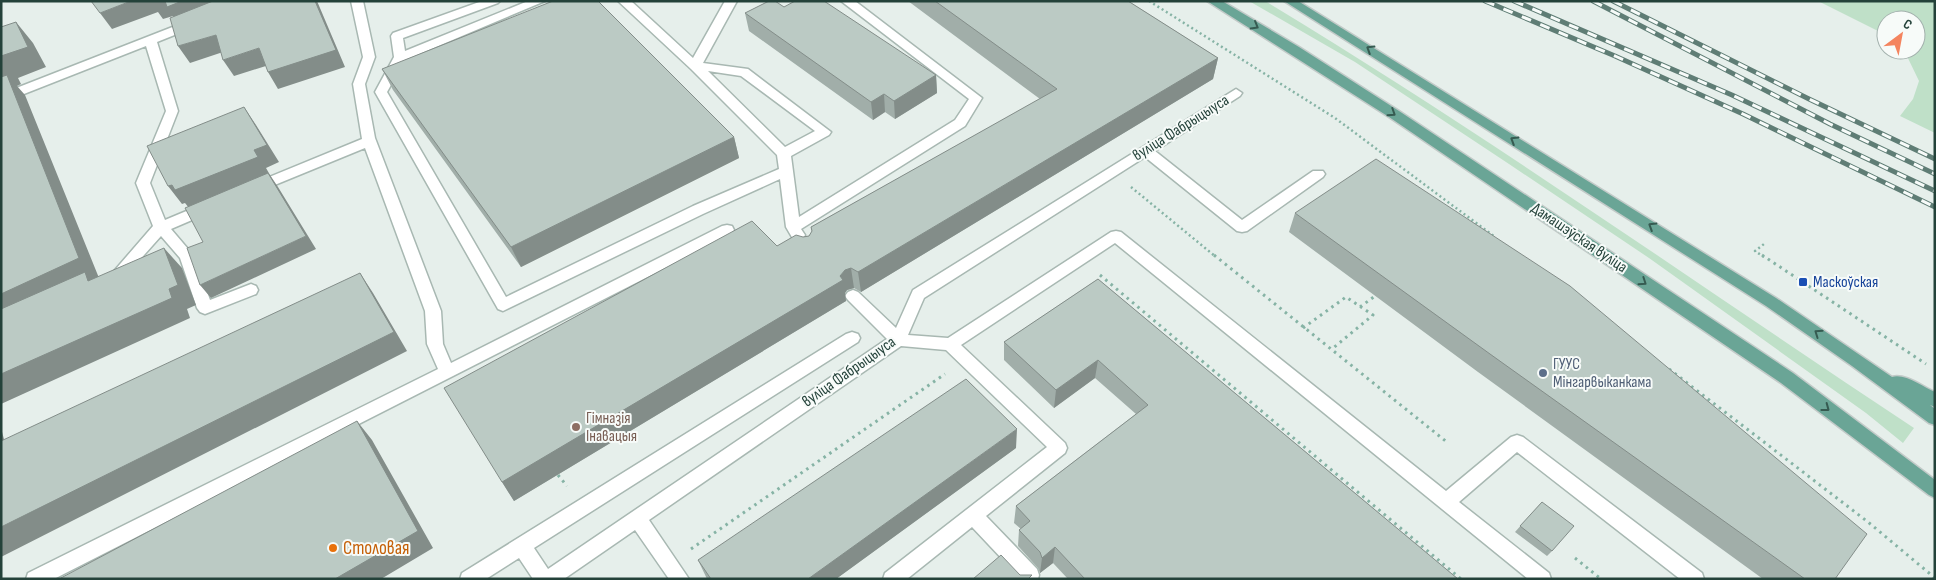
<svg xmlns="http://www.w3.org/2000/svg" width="1936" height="580" font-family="'Sofia Sans Condensed',sans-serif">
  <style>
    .green { fill: #bfe0c8 }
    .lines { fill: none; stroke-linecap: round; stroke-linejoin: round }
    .minor-casing { stroke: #a8b8b2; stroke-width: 3 }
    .major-casing { stroke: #c2cac8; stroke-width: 3 }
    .path-far1 { stroke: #86b3a5; stroke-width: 2.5; stroke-dasharray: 2 3; stroke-linecap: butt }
    .path { stroke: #86b3a5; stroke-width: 3; stroke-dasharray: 2.5 4.5; stroke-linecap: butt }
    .minor { fill: #fff; fill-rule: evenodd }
    .major { fill: #6aa596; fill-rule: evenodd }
    .rail-casing { stroke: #5f7d75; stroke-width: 5 }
    .rail { stroke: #f7fbf9; stroke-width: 3; stroke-dasharray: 10; stroke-linecap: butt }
    .wall { fill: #a1aea9 }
    .shaded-wall { fill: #838d89 }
    .building { fill: #bbcac4; stroke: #838d89 }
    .oneway { stroke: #365b51 }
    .transit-dot { fill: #1a4fb4; stroke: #f7fbf9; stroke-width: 2 }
    .service-dot { fill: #5c6f8a; stroke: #f7fbf9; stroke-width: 2 }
    .education-dot { fill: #8d6e63; stroke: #f7fbf9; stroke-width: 2 }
    .food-dot { fill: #e8710a; stroke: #f7fbf9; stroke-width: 2 }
    .labels { text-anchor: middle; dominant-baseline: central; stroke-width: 4; stroke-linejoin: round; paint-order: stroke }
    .street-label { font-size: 16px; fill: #24423a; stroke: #f7fbf9 }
    .transit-label { font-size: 16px; fill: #164399; stroke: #f7fbf9; text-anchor: start }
    .service-label { font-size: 16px; fill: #4e5e75; stroke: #f7fbf9; text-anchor: start }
    .education-label { font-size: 16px; fill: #785e54; stroke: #f7fbf9; text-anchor: start }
    .near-food-label { font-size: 19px; fill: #c56008; stroke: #f7fbf9; text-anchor: start }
  </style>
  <rect width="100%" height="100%" fill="#e6efeb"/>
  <path class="green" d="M1249,1h16c222,134 433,284 649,427l-11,15 -37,-30 -217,-155 -140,-94 -154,-102z
    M1818,1h117v132l-35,-17 13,-17 6,-18 -15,-31h12v-30h-30v15z"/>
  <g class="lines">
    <g class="minor-casing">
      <path id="minor" d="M351,1h12l12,56 -10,27 10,54 66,173 2,33 8,19 271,-137 5,-1 5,1 2,4 -2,4 -678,345h-28l2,-6 410,-204 -11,-25 -2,-33 -60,-163 -105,43h-10l-2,-3 2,-3 112,-46 -9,-55 10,-27z
        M482,1h18l-2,2 -95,35 2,13 123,-50h17l-140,59 -18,32 119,205 187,-91 86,-37 -2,-14 -86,-86 -73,-68h13l62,57 32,-57h12l-34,62 45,6 83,63 -2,3 -38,21 8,61 156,-97 14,-21 -128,-98h14l127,97 -17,28 -164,103 4,6 -2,4 -5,1 -5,-1 -7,-12 -6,-48 -77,35 -200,97 -5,-2 -123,-217 19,-35 -3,-21 2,-3zM708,71l33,5 74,55 -30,16z
        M193,19l4,1 2,3 -2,3 -40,16 21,69 -28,72 15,37 43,-18 5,1 2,4 -2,4 -42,18 23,27 16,44 41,-16 5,2 2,4 -2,4 -51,20 -5,-2 -3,-4 -17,-50 -19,-22 -41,46 -5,2 -5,-2 -2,-4 45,-52 -17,-43 30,-72 -20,-65 -145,57v-9z
        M1236,89l6,4 -2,3 -85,55 87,69 71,-49h10l2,3 -2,3 -76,54 -5,1 -5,-1 -92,-74 -221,141 -16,37 40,3 163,-106 5,-1 5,1 325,259 65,-54 6,-2 6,2 179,136 2,6h-24l-163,-127 -58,50 90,71 2,6h-23l-413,-336 -154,102 104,98 2,5 -2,5 -79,63 51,53 2,6 -1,4h-17l-49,-52 -65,52h-24l2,-6 162,-126 -101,-97 -45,-4 -252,174 40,59h-20l-34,-49 -71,49h-31l-14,-21 -33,21h-26l2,-6 384,-239 6,-2 6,2 2,4 -2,4 -324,206 14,21 339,-230 -39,-39 -3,-4 3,-4 5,-2 5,2 38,36 17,-38z"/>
    </g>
    <g class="major-casing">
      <path id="major" d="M1207,1h15l77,46 100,64 394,262 142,107v18l-6,-3 -148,-112 -392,-266z
        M1284,1h14l478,297 116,79c13,-4 31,10 43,15v15l-5,-2 5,4v16l-6,-2 -77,-57 -86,-60z"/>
    </g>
    <path class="path-far1" d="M1149,1l186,117 160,119
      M1131,187l85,70
      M1764,257l-9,-6 9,-7"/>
    <path class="path" d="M1214,255l234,188
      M1762,255l164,109
      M1100,275l361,304
      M1360,307l15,-11
      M1303,328l43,-31 27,18 -41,34
      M1669,369l199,153 67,56
      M558,475l9,11
      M691,549l254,-175
      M1575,558l26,21"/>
    <use href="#minor" class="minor"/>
    <use href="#major" class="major"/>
    <g class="rail-casing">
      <path id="rail" d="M1485,1l130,55 128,58 192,93
        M1514,1l218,94 203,96
        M1593,1l237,123 105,50
        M1613,1l196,98 126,60"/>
    </g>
    <use href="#rail" class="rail"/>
  </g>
  <path class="wall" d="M908,1h220l90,57 -5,21 -352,213 -7,-4 -7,2 -2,3 1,8 -332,200 -12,-19 275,-236 26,-9 6,-1 3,-4 -1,-5 229,-128z
    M784,7l152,68 1,18 -42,26 -10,-7 -12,8 -124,-89 -4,-18z
    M382,69l352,68 5,21 -218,109 -128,-177z
    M1295,213l540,366h-72l-285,-207 -189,-140z
    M1098,279l360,300h-390l-15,-16 -13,10 -2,-5 -20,-22 1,-16 2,-1 -7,-6 2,-17 120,-92 -41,-36 -41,30 -50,-48v-18z
    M1016,448l-180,131h-129l-9,-19z
    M1542,502l10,49 -5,5 -32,-24z"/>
  <path class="shaded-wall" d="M131,1h108l-61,22 -5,-7 -10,3 -5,-7 -46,17 -12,-16z
    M315,1h2l28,66 -67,22 -10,-17z
    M16,22l17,21 13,24 -28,11 3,6 -4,2 8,9 74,183 -98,46v-268z
    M216,35l10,16 -36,12 -12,-17z
    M259,48l10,17 -35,11 -11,-16z
    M1218,58l-5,21 -352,213 -3,-20z
    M936,75l1,18 -42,26 -1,-18z
    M884,94l1,18 -12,8 -2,-18z
    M244,107l12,18 23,37 -13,6 4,7 8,12 38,62 -105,49 -11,-13 106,-49 -117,-28 -4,-5 -3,1 -14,-18 86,-36z
    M734,137l5,21 -218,109 -10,-20z
    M164,248l18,20 14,37 -9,4 3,9 -189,86v-30l168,-85z
    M851,268l3,20 -7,2 -2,3 1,8 -332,200 -12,-19 338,-206 5,-6z
    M360,273l13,20 34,58 -406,206v-30z
    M1098,360l-3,18 -41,30 2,-18z
    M357,421l15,19 61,108 -52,31h-46z
    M1,428l10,38 -10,-7z
    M1017,429l-1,19 -180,131h-28z
    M1055,547l-2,16 -13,10 2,-15z"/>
  <path class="building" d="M91,1h40l-31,12z
    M165,1h17l-15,6z
    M213,1h102l21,49 -68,22 -9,-24 -36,12 -7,-25 -38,11 -8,-28z
    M553,1h45l136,136 -223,110 -129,-178z
    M769,1h6l9,6 11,-6h29l112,74 -42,26 -10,-7 -13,8 -126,-89z
    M935,1h193l90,57 -360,214 -7,-4 -6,2 -5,6 3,4 -341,202 -58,-94 308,-167 25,25 19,-11 7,2 6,-1 3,-5 -1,-4 246,-138z
    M16,22l12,25 -27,9v-29z
    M7,75l72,183 -78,36v-217z
    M244,107l23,38 -13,5 4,7 -83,33 -3,-5 -4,1 -21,-40z
    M1376,159l194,127 297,248 -32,45h-30l-315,-225 -195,-141z
    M268,173l38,63 -106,49 -13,-37 16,-6 -18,-34z
    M164,248l14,37 -9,4 3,9 -171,76v-65l84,-37 3,9z
    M360,273l34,59 -393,195v-86z
    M1098,279l360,300h-373l-30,-32 -13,11 -2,-6 -21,-22 11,-9 -14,-15 132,-101 -50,-45 -42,30 -52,-48z
    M966,379l51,50 -209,150h-97l-13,-19z
    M357,421l61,110 -83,48h-276z
    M1542,502l32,24 -22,25 -32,-25z
    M1001,555l19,20h12l-4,4h-55z"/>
  <defs><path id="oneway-chevron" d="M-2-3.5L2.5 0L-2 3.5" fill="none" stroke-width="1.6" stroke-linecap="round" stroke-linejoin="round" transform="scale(1.25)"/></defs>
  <g class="oneway">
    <use href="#oneway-chevron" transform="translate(1255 26) rotate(30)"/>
    <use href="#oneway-chevron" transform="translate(1370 49) rotate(-148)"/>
    <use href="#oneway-chevron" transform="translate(1392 113) rotate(33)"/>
    <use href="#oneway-chevron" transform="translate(1514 140) rotate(-148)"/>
    <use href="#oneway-chevron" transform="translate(1652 226) rotate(-148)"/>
    <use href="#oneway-chevron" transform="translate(1643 282) rotate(34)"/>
    <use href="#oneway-chevron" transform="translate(1818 333) rotate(-145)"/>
    <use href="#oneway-chevron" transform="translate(1826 408) rotate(37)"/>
  </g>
  <rect class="transit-dot" x="1798" y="277" width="10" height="10" rx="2.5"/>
  <circle class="service-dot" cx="1543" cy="373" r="5"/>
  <circle class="education-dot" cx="576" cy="427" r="5"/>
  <circle class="food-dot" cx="333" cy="548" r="5"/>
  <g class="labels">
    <g class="street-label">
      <text transform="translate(1181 128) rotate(-32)">вуліца Фабрыцыуса</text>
      <text transform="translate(1579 238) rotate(34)">Дамашэўская вуліца</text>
      <text transform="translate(849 372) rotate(-35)">вуліца Фабрыцыуса</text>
    </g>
    <g class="transit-label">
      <text x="1813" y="282">Маскоўская</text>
    </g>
    <g class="service-label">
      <text x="1553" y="364">ГУУС<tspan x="1553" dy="18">Мінгарвыканкама</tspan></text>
    </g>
    <g class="education-label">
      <text x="586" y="418">Гімназія<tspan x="586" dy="18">Інавацыя</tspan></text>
    </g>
    <g class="near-food-label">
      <text x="343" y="548">Столовая</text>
    </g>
  </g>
  <rect width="1936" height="580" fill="none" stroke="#24423a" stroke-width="5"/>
  <g transform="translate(1901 35) rotate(32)"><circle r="24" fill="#f7fbf9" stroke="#a3b1ad"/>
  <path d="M0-4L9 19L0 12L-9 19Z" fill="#f4845f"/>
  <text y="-8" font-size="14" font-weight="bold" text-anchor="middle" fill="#24423a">С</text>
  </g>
</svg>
